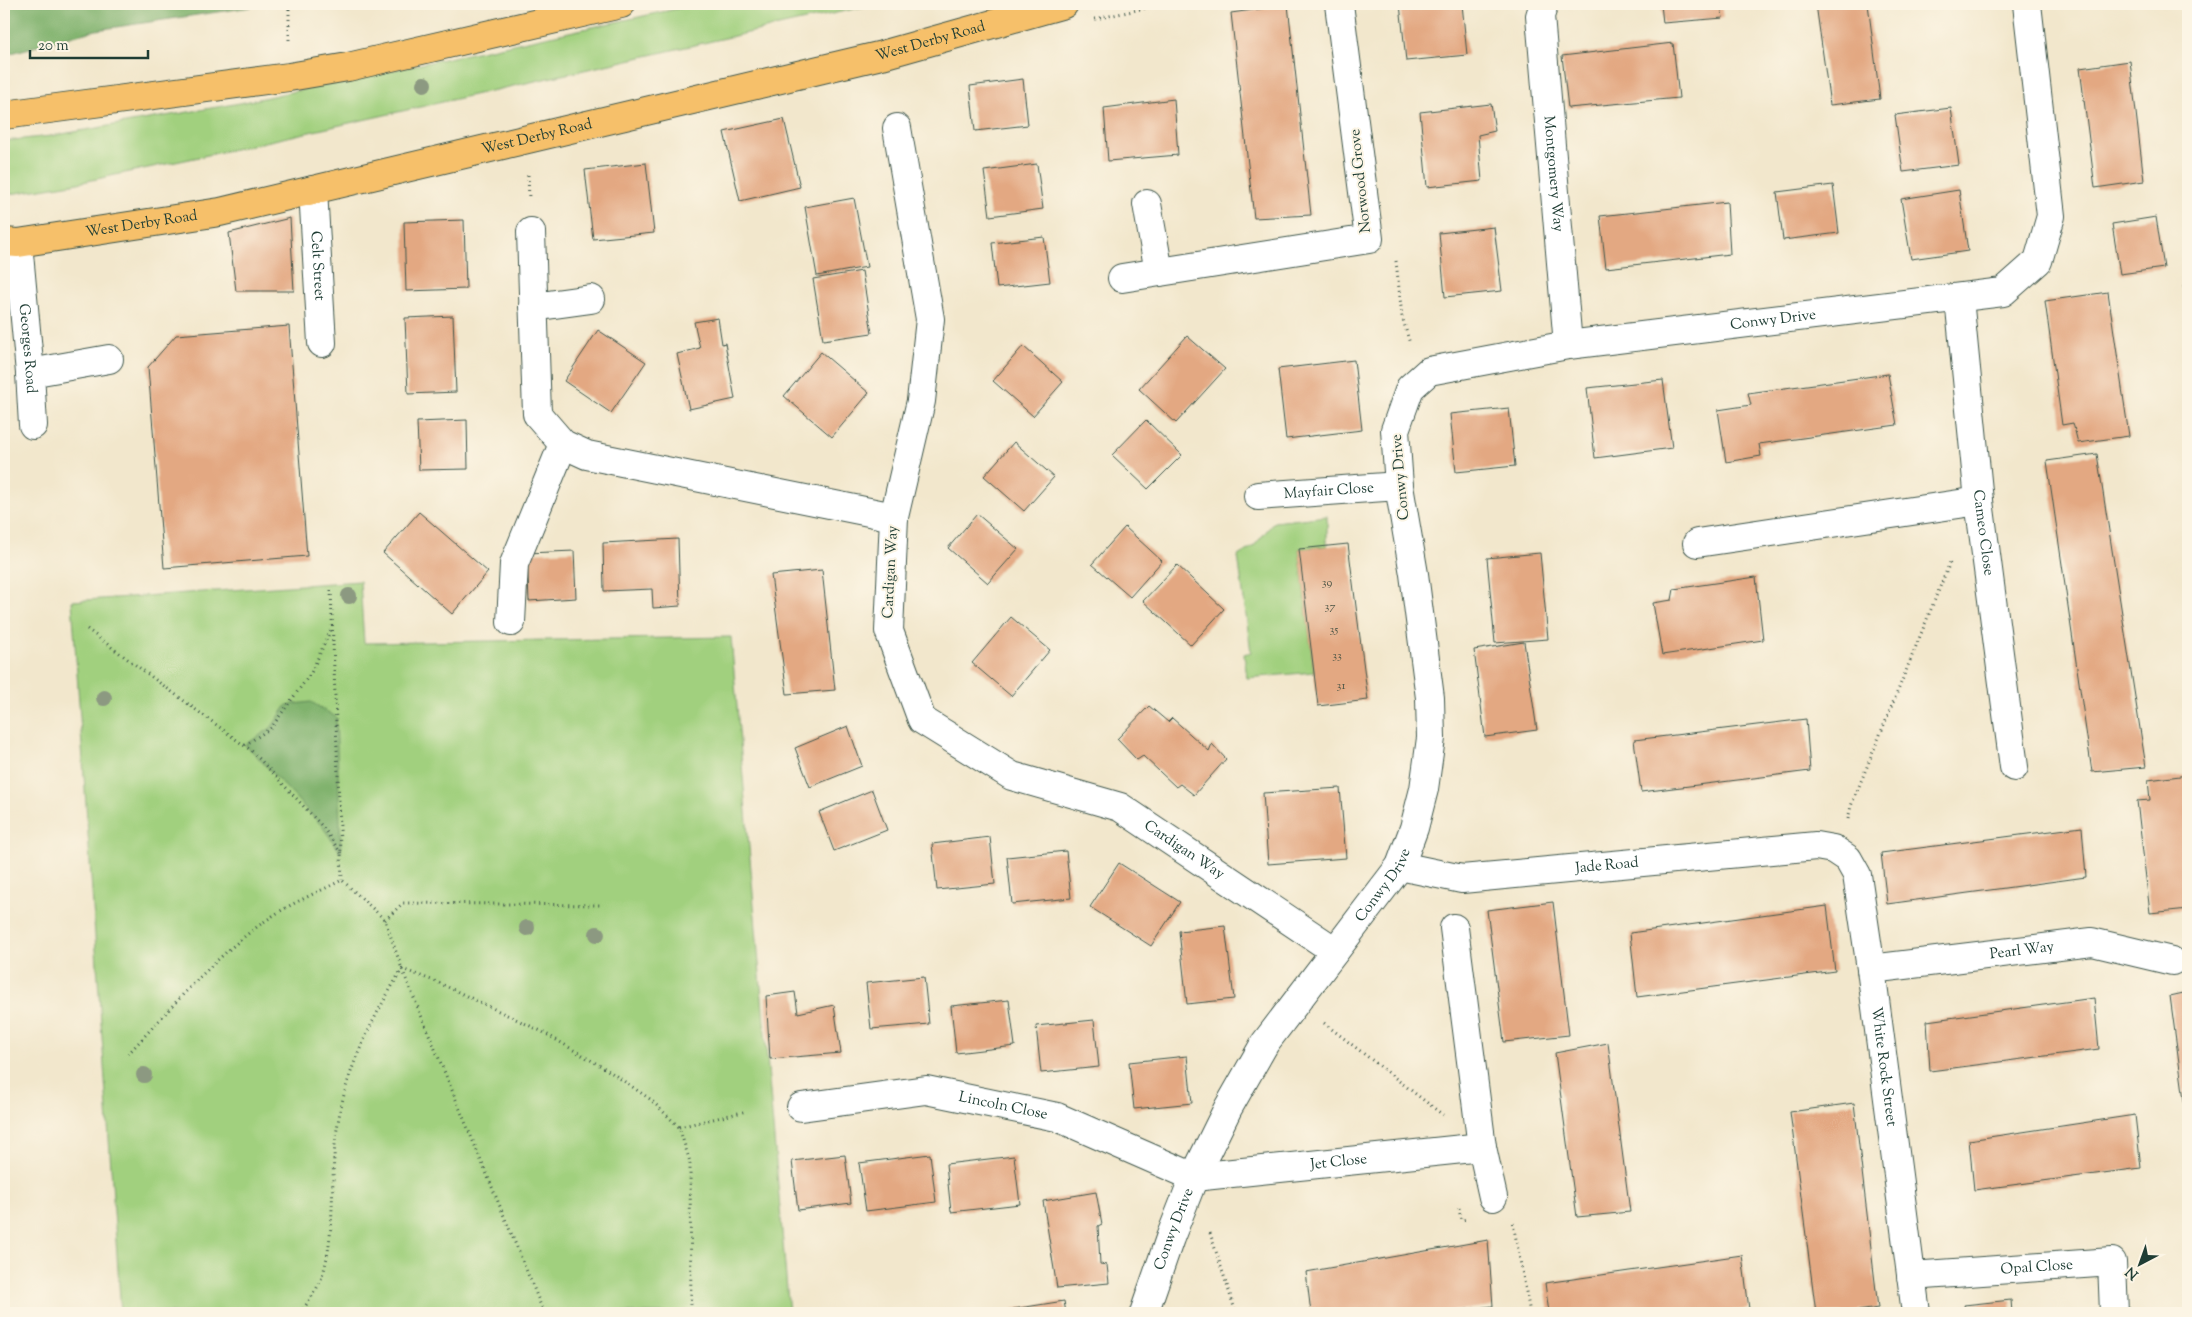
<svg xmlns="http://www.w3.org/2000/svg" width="2192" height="1317" font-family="'Sorts Mill Goudy',serif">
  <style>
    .green { fill: #a1d07e; stroke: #608659 }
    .forest { fill: #80b26d; stroke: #507850 }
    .building { fill: #e3a882 }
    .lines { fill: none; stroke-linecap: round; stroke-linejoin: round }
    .minor-casing { stroke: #3f564b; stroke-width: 30 }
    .highway-casing { stroke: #3f564b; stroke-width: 30 }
    .path { stroke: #3f564b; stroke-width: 3; stroke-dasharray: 1 4; stroke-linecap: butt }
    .minor { stroke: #fff; stroke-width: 28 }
    .highway { stroke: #f6c06b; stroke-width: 28 }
    .tree { fill: #8c9981 }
    .labels { text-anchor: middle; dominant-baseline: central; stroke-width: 4; stroke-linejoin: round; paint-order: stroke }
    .number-label { font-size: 12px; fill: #505848 }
    .street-label { font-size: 15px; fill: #1f3d34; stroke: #fcf5e5 }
  </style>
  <rect width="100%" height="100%" fill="#fcf5e5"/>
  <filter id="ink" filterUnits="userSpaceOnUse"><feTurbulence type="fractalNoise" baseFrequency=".02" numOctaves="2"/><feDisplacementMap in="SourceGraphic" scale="10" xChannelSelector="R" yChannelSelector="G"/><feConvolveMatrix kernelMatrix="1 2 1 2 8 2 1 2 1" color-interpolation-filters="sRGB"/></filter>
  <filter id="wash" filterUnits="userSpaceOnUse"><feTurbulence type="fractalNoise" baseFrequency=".0096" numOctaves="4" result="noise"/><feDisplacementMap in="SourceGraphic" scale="20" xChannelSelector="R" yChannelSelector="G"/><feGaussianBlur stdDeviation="1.12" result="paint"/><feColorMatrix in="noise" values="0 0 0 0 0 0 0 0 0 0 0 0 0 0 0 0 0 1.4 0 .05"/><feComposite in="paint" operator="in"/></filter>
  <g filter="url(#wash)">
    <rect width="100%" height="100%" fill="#f2e7cc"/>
    <path class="green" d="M699,4h177l-677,153 -121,26 -74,12v-54l47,-5 189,-33z
      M1327,516v30l-28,3 15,123 -67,6 -3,-24 7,-2 -13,-96 16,-10 20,-24z
      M360,581l4,62 367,-6 58,676h-668l-49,-712z"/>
    <path class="forest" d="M4,4h247v3l-155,23 -92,25z
      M311,702l25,15 5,136 -19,-27 -69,-74 -8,-7 26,-17 16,-23z"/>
    <g id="blocks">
      <path class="building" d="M1400,4h62l5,51 -61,6z
        M1661,4h60l2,14 -60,5z
        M1816,4h52l12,95 -50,6z
        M1288,5l23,210 -57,3 -23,-205z
        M1673,43l6,55 -111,10 -6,-52z
        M2130,61l14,120 -49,7 -15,-120z
        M1023,79l5,46 -53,6 -5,-45z
        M1174,99l4,56 -70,6 -4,-53z
        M1491,104l4,27 -17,4 4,46 -55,6 -7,-75z
        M1951,108l8,57 -56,7 -8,-57z
        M784,119l16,68 -60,14 -16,-69z
        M646,163l8,70 -61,6 -8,-69z
        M1037,164l6,45 -53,7 -6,-45z
        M1833,185l6,48 -56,7 -6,-48z
        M1959,190l9,61 -57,8 -10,-60z
        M854,198l13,69 -50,9 -12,-69z
        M1727,202l3,52 -124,14 -6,-52z
        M2156,217l8,51 -44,6 -8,-50z
        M290,218l4,73h-58l-7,-58z
        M464,220l2,69 -60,2 -2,-69z
        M1494,227l8,64 -57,6 -6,-64z
        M1044,237l6,45 -53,6 -5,-45z
        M862,271l10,62 -49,7 -10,-61z
        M2188,284v31h-1l-4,-30z
        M2108,292l21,144 -51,7 -5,-20 -11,2 -17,-124z
        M453,316l3,76 -48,2 -3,-76z
        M718,318l4,26 3,-1 10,56 -46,10 -12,-55 23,-6 -6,-26z
        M289,326l18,230 -143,12 -16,-201 28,-32z
        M598,330l48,32 -35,51 -47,-32z
        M1187,336l38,33 -49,54 -37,-34z
        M1023,346l40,36 -30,34 -40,-35z
        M821,352l48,41 -37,44 -48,-41z
        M1354,360l8,70 -76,9 -8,-70z
        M1888,374l9,51 -138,19 2,12 -35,6 -8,-52 33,-5 -3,-12z
        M1663,380l9,68 -77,10 -8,-70z
        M1509,408l6,58 -59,6 -6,-58z
        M467,420l1,49 -49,1 -2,-48z
        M1146,420l36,35 -34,34 -36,-34z
        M4,424l3,4 -2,88h-1z
        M1014,442l40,35 -30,34 -40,-35z
        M2097,454l49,313 -54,5 -45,-311z
        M419,512l69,60 -36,42 -69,-61z
        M977,514l41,35 -30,34 -40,-35z
        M1125,527l37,34 -32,36 -38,-33z
        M678,539l2,67 -27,2 -1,-19 -48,2 -1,-48z
        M1348,544l20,156 -50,6 -19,-157z
        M574,551l2,47 -47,3 -2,-48z
        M1540,553l8,86 -53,4 -8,-85z
        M1177,565l47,44 -33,36 -48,-44z
        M822,570l13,120 -48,4 -16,-119z
        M1756,577l7,63 -101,15 -9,-52 19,-3 2,-11z
        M1011,617l39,33 -39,46 -39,-33z
        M1524,642l13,88 -52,7 -11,-87z
        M1149,706l19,16 4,-4 37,33 3,-7 14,15 -32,36 -14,-11 -4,3 -33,-31 -6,4 -20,-21z
        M1806,719l4,52 -169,21 -7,-52z
        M848,726l14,40 -52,21 -15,-39z
        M2188,775v134l-38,4 -13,-112 13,-1 -2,-20z
        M1340,788l6,70 -78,6 -5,-71z
        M872,790l15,40 -53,21 -15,-39z
        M2082,827l4,50 -199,27 -6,-51z
        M990,837l5,47 -58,6 -5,-46z
        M1066,851l5,47 -59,6 -5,-47z
        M1119,863l61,39 -29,44 -61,-39z
        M1553,902l16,133 -65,7 -17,-132z
        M1827,906l8,65 -198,26 -7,-64z
        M1225,926l9,73 -47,5 -8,-73z
        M924,977l5,47 -58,5 -5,-46z
        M795,992l3,21 36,-8 7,48 -71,6 -4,-63z
        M2188,992v129l-1,1 -17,-126z
        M2094,998l5,51 -169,22 -3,-50z
        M1009,1000l6,46 -59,7 -5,-47z
        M1094,1020l5,47 -58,6 -5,-47z
        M1608,1043l22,169 -53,5 -22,-164z
        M1187,1056l5,47 -58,6 -5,-47z
        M1854,1103l24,205 -34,5h-28l-26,-201z
        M2135,1115l6,53 -167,22 -5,-50z
        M930,1154l6,48 -70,9 -7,-48z
        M845,1155l6,48 -53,7 -6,-49z
        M1014,1156l6,48 -69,8 -5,-48z
        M1096,1192l6,32 -4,2 2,38 7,1 2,18 -52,5 -14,-87z
        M1488,1240l5,66 -56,7h-126l-5,-41z
        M1742,1255l7,54 -39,4h-161l-4,-30z
        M2011,1300l1,13h-46l-2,-8z
        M1064,1301l2,12h-53v-4z"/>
    </g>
  </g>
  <g filter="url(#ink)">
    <use href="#blocks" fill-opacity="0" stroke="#3f564b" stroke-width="1"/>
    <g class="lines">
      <g class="minor-casing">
        <g id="minor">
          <path id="s1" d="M1544,4l-4,12 28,329"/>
          <path id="s2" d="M313,190l9,153"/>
          <path d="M1147,204l12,68"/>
          <path id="s3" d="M531,232l6,182 26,30 24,11 307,62 -5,114 33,89 90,56 108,31 215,144"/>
          <path id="s4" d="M18,243l12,130 3,52"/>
          <path d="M1122,278l247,-39 -30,-235"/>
          <path id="s5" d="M1959,298l20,203 35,266"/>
          <path d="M533,307l58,-8"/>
          <path d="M30,373l79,-14"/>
          <path id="s6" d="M1258,496l141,-10"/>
          <path d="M894,517l27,-116 9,-82 -33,-191"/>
          <path d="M1697,543l282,-42"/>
          <path d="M511,622l3,-58 49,-120"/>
          <path id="s7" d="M1400,866l62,13 354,-33 17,3 15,10 9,16 14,94 45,344"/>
          <path d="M1454,928l28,219 11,50"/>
          <path id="s8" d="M1871,969l221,-27 80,19"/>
          <path id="s9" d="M801,1107l125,-17 131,27 137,60 288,-30"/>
          <path id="s10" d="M1911,1276l201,-14 2,51"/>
          <path id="s11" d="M1144,1313l26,-75 24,-61 34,-69 37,-65 135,-177 14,-38 10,-39 7,-51 -1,-40 -16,-124 -15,-88 -4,-56 15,-42 19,-17 139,-26 435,-53 35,-31 13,-45 -24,-212"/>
        </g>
      </g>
      <g class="highway-casing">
        <g id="highway">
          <path d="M4,115l285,-38 59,-10 273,-63"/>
          <path id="s12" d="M4,242l14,1 202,-31 662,-157 182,-51"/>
        </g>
      </g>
      <path class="path" d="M289,4v39
        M1095,19l70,-15
        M528,175l1,24
        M1396,261l6,55 8,28
        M331,590l11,290
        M87,629l166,123 69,74 19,27
        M245,745l26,-17 40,-55 21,-46
        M1848,819l3,-13 100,-246
        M385,920l18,-17 197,2
        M1324,1023l119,92
        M128,1054c45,-48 88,-100 143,-137 22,-15 48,-25 71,-37l43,40 17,49 142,344
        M679,1127l68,-16
        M1459,1208l2,12 7,-1
        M1513,1223l17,90
        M1210,1233l26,80
        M300,1313c8,-10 19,-26 23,-39 14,-49 6,-102 15,-151 9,-57 35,-105 64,-154l35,13 104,49 65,38 44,30 29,28 11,35 1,151"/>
      <use href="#minor" class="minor"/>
      <use href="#highway" class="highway"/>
    </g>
    <g class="tree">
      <circle cx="424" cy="84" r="8"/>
      <circle cx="349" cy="596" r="8"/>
      <circle cx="104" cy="698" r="8"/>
      <circle cx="527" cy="928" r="8"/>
      <circle cx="597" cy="934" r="8"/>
      <circle cx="144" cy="1075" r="8"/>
    </g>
  </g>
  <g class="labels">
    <g class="number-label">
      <text x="1327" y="583">39</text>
      <text x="1330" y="607">37</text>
      <text x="1334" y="630">35</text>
      <text x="1337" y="656">33</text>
      <text x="1341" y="686">31</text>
    </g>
    <g class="street-label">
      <text stroke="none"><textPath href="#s12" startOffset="949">West Derby Road</textPath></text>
      <text stroke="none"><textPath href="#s12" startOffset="544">West Derby Road</textPath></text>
      <text stroke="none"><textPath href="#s1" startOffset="171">Montgomery Way</textPath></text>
      <text transform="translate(1361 181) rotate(-96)">Norwood Grove</text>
      <text stroke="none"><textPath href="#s12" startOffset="139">West Derby Road</textPath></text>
      <text stroke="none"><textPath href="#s2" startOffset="76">Celt Street</textPath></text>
      <text stroke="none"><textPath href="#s11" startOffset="1380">Conwy Drive</textPath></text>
      <text stroke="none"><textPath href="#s4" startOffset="106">Georges Road</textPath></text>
      <text transform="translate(1401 477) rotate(-95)">Conwy Drive</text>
      <text stroke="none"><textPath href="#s6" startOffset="71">Mayfair Close</textPath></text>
      <text stroke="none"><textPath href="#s5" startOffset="236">Cameo Close</textPath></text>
      <text transform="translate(891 572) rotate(-87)">Cardigan Way</text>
      <text stroke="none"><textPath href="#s3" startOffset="1066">Cardigan Way</textPath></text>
      <text stroke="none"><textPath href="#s7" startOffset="209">Jade Road</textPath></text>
      <text stroke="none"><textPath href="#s11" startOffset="494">Conwy Drive</textPath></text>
      <text stroke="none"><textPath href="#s8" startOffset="152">Pearl Way</textPath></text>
      <text stroke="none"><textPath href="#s7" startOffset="666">White Rock Street</textPath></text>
      <text stroke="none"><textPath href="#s9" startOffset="205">Lincoln Close</textPath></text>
      <text stroke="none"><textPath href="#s9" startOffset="555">Jet Close</textPath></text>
      <text stroke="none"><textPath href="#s11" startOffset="89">Conwy Drive</textPath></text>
      <text stroke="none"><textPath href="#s10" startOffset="126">Opal Close</textPath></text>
    </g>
  </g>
  <rect width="2192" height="1317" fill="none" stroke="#fcf5e5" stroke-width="20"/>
  <g transform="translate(2140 1264) rotate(221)" stroke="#fcf5e5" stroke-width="4" paint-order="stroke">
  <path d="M0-4L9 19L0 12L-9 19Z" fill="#1f3d34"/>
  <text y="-8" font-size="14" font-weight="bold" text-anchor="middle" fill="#1f3d34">N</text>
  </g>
  <path d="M30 50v8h118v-8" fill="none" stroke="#1f3d34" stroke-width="2.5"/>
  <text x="38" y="50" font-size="15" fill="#1f3d34" stroke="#fcf5e5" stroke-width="4" paint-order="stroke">20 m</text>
</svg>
